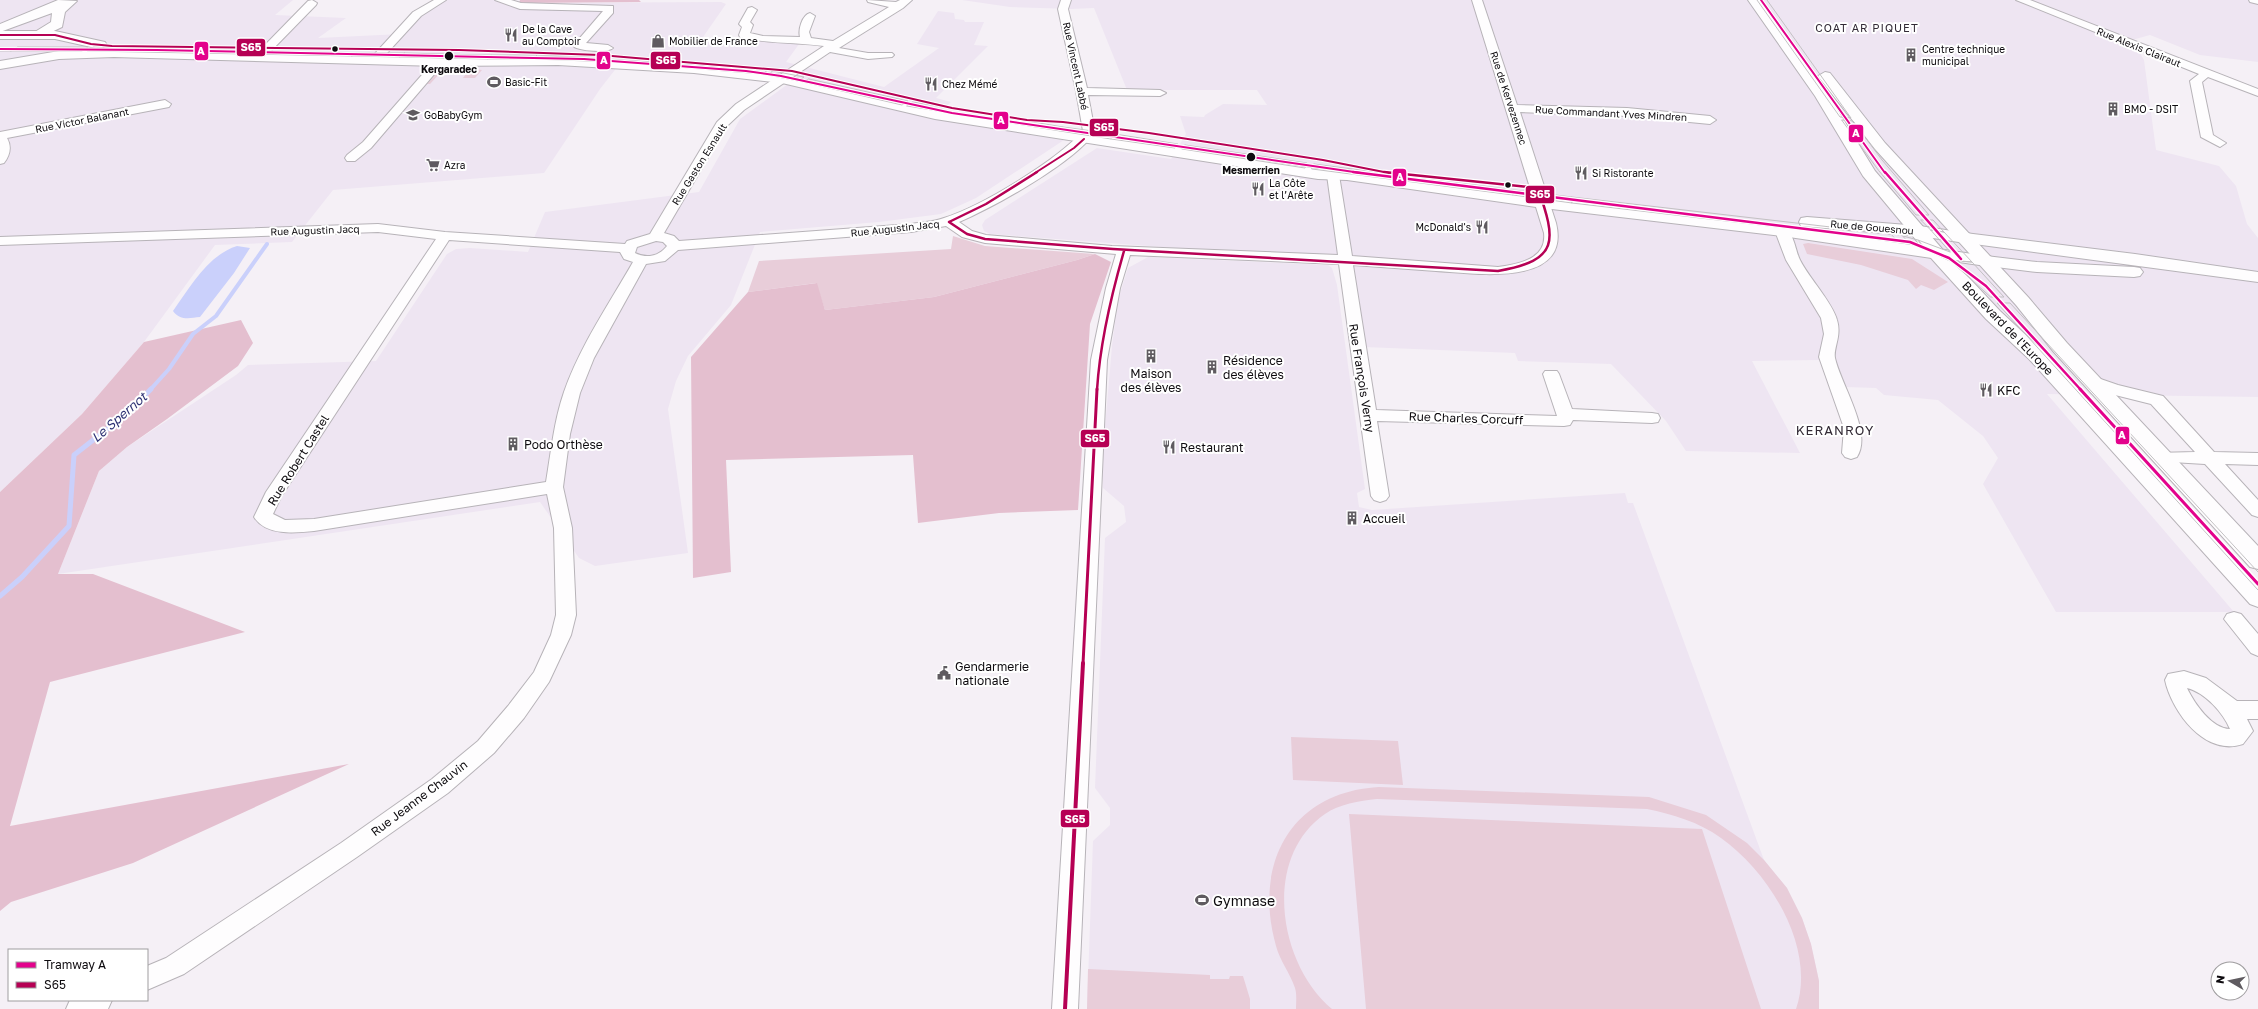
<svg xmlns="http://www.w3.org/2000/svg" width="2258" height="1009" font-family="'Golos Text',sans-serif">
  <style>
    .built { fill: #eee5f2 }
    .green { fill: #e8cdd9 }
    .forest { fill: #e4bfcf }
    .water { fill: #cad0fb }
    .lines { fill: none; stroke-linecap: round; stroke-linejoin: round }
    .stream-far1 { stroke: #cad0fb; stroke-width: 4 }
    .stream { stroke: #cad0fb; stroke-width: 5 }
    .minor-casing { stroke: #b7b3b8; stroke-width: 2 }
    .tertiary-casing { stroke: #b7b3b8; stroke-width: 2 }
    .secondary-casing { stroke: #b7b3b8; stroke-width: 2 }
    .primary-casing { stroke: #b7b3b8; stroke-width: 2 }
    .minor { fill: #fefdfe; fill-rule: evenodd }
    .tertiary { fill: #fefdfe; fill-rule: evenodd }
    .secondary { fill: #fefdfe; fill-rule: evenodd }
    .primary { fill: #fefdfe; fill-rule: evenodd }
    .tram { stroke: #c3c1c3; stroke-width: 1 }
    .bus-1-far3-casing { stroke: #fff; stroke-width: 4 }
    .bus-1-far2-casing { stroke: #fff; stroke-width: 5 }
    .bus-1-far1-casing { stroke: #fff; stroke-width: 6 }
    .bus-1-casing { stroke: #fff; stroke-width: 7 }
    .bus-1-far3 { stroke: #b60054; stroke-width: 2 }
    .bus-1-far2 { stroke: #b60054; stroke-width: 2.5 }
    .bus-1-far1 { stroke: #b60054; stroke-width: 3 }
    .bus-1 { stroke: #b60054; stroke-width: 4 }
    .tram-1-far2-casing { stroke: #fff; stroke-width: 4 }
    .tram-1-far1-casing { stroke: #fff; stroke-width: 5 }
    .tram-1-casing { stroke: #fff; stroke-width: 6 }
    .tram-1-far2 { stroke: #e3028c; stroke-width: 2 }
    .tram-1-far1 { stroke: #e3028c; stroke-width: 2.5 }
    .tram-1 { stroke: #e3028c; stroke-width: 3 }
    .bus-dot { fill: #0e0b0f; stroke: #fff; stroke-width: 1.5 }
    .labels { text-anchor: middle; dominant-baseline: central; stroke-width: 4; stroke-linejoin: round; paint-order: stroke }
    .far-poi-label { font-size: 10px; fill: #0e0b0f; stroke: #fff; text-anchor: start }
    .far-street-label { font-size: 10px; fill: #0e0b0f; stroke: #fff }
    .far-stop-label { font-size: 10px; font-weight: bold; fill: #0e0b0f; stroke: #fff }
    .far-neighbourhood-label { font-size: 11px; letter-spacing: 1px; fill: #332b36; stroke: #fff }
    .street-label { font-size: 12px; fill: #0e0b0f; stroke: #fff }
    .poi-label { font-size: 12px; fill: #0e0b0f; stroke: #fff; text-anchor: start }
    .water-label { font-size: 13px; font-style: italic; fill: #2e3274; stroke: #fff }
    .neighbourhood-label { font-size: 13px; letter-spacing: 1px; fill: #332b36; stroke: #fff }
    .near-poi-label { font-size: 14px; fill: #0e0b0f; stroke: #fff; text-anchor: start }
    .line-badge { stroke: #fff; stroke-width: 1.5 }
    .badge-label { font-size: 11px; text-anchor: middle; font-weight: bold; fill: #fff }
  </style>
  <rect width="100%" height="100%" fill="#f5f0f6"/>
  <path class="built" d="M0,0h293l-18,15 71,3 -28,20 83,-4 29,-25 10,-5 -9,-4h79l7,3 204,-1 5,2 -25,36h101l-16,22 98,25 55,-39 -22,-4 21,-33 16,2 1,6 9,1 1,2h19l-10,23 14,1 -52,52 15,4 -16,15 129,23 -88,58 -35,16 -62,8 -119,10 -29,73 -43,51 -12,25 -8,28 20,144 -93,13 -16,-8 -39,-56 -482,72 41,-103 28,-24 109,-72 12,-10 128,-4 71,-107 9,-5 14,-1 58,4 17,-40 154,-20 41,-73 48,-35 -170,-18 -18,23 -56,84 -211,17 -41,52 -77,3 -71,97 -62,72 -82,78z
    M962,0h1296v62l-58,-7 -50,-20 -18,5 12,20 12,90 63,16 17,20 11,38 11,14v159l-211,-3 187,218h-178l-73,-128 15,-26 -15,-22 -45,-36 -54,-5 -8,-7 -31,-1 -25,-27 -68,1 48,92 -114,-2 -20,-30 -55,-57 -93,-3 -3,-8 -151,-6 -16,-91 -173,-8 -185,-14 -6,-3 -2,-6 3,-5 112,-72 74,11 15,-25 -6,-18 24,1 1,-2 18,-11 44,1 -10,-15h-130l-33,-82 -23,1 -61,-2z
    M1148,257l180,8 4,3 5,17 28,204 -8,4 2,14 13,3 253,-17 3,10h5l131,357 23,28 15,30 9,26 8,37v28h-732l6,-168 17,-16v-17l-15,-20 10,-250 21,-16 -2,-16 -21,-18 -1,-26 10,-116 6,-46 10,-32z"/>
  <path class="green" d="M451,66l31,4 -7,8h-12l6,-8 -27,1 -12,13h-3l14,-15z
    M953,236l32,10 110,8 -18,6 -143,37 -109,13 -9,-27 -68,9 11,-31 192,-12z
    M1808,243l104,16 36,23 -14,8 -13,-5 -5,4 -8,-9 -47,-15 -54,-11 -4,-10z
    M1291,737l107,4 5,44 -110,-5z
    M1379,787l270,10 57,18 41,28 17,17 23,28 15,30 9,26 8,37v28h-23c21,-61 -27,-137 -75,-171 -22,-16 -49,-24 -74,-29l-270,-10c-18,2 -38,5 -52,15 -64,44 -46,151 7,195h-36c0,-6 1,-15 -1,-21 -5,-15 -15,-27 -19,-42 -23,-81 14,-154 103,-159z
    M1349,814l353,15 59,180h-395z
    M1088,969l122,6v4h19l1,-3h13l7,23v10h-163z"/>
  <path class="forest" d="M520,0h119l2,2 -122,1z
    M1095,254l16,8 -21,62 -12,186 -79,3 -81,10 -5,-68 -187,5 5,112 -38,6 -2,-221 57,-65 69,-9 8,27 109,-13 143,-37z
    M241,320l12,23 -15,23 -71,53 -40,28 -28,24 -41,103h35l152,58 -195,50 -40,144 339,-62 -216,99 -122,39 -11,9v-419l82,-78 62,-72z"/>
  <path class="water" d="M237,246l13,2 -16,25 -34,44c-10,1 -20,4 -27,-6 17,-24 35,-56 64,-65z"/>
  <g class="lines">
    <path class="stream-far1" d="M150,390l19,-21 24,-35 23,-18 51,-72"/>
    <path class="stream" d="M0,596l22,-19 47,-51 5,-71 55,-43 22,-23"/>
    <g class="minor-casing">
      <path id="minor" d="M312,0l5,3 -1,2 -45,46h-8l-1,-2 1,-2 45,-46z
        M434,0h12l-25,16 -43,47h-8l-2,-2 2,-2 43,-47z
        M495,0h16l10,3 92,3v7l-27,30 22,2 5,3c-4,5 -36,3 -40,-2l30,-35 -83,-2z
        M867,0l29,2 4,-2h12l-9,8 -64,40 29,5h24l2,2 -2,2 -24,2 -38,-7 -86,58 -18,17 -62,106 10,3 5,5 232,-17c11,-2 23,-2 33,-6 38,-12 112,-57 139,-87l-7,-40 -18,-82 3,-9h10l-3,9 19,79 73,2 6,3 -6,3 -72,-1 7,37c-21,31 -101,75 -136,90l13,9 14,4 126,11 226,9 -11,-80 6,-4 6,4 13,81 146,11c21,-3 49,-8 46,-34l-72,-233h10l35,105 110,3 83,8 6,4 -6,4 -83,-8 -107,-4 36,111c16,66 -84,50 -120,48 -28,-2 -55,-4 -83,-6l23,145 181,6 -14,-42 2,-3h12l2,3 13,35 80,4 6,1 2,4 -2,4 -6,1 -79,-3 -3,5 -6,1 -187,-5 12,75 -3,4 -6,2 -6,-2 -3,-4 -32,-232 -209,-9 -10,33 -13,72 -29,649h-26l39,-649 15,-72 10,-34 -131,-11 -23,-6 -16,-11 -35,6 -233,18 -13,11 -19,3 -52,94 -14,35 -10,41 -7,53 9,41 4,87 -5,20 -22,47 -25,36 -30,35 -46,40 -91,64 -173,117 -37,16v-24l19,-8 175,-115 91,-64 46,-38 30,-35 26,-34 17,-37 5,-20 -2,-87 -7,-34 -233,37c-19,2 -48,5 -60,-14l12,-25 170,-253 -58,-7 -378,13v-8l378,-13 67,8 180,12 2,-3 23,-7 67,-112 19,-18 88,-58c-28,-4 -56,-2 -84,-9l-1,-2 3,-8 -3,-3 9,-16 4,-1 5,3 -7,12 3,3 -3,8 13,3 37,1c-2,-7 2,-22 10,-24l5,3 -6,16 2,6 22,3 56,-34 -21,-5zM449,240l171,12 4,7 9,3c-24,42 -53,84 -69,130 -10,29 -13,60 -18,90l-232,37 -29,1 -12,-6 8,-17zM656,241l7,1 4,4c-8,10 -20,13 -32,7l2,-6z
        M2016,0h14l228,89v7l-50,-19 -6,5 11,53 13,8 -6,4 -19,-10 -11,-56 9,-7z
        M2249,0h9v4l-8,-2z
        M439,59l6,3 -2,2 -72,84 -16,13h-8l-2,-3 2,-3 16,-13 72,-82z
        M165,100l6,4 -2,3 -162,31c5,9 3,17 -3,25l-4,1v-32z
        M1782,227c12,3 13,23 18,33 9,18 32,42 37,60 5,16 -4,28 -2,38 6,27 38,74 22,99l-6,2 -6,-2 -3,-4 2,-25 -25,-71 5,-23 -3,-16 -35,-58 -11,-29z
        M2089,375l29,10 45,11 51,56 44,1v12l-33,-1 33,36v17l-6,-2 -47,-51 -50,-3 -3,-4 3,-4 40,-1 -44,-48 -44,-11 -24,-10 -2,-3 2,-3z
        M2234,612l7,2 17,20v22l-7,-3 -27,-34 3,-5z
        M2184,671l22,7 31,23h21v18h-11l6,12 -10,13c-38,13 -71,-32 -78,-64l3,-6zM2187,688c19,5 36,25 43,41 -18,0 -36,-26 -43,-41z
        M70,1000h42l-4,9h-42z"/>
    </g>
    <g class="tertiary-casing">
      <path id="tertiary" d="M58,0l19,1 -12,11 -3,15 -25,12 -7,-4 21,-13 1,-9 -52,19v-8z
        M1965,233l170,21 123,18v10l-299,-40 -2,-4 2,-4z
        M1986,256l51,6 97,5 6,1 3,4 -3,4 -6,1 -97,-5 -57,-7 -3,-4 3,-4z"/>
    </g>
    <g class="secondary-casing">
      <path id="secondary" d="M0,31h55l50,11 2,3 -7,4 -45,-10h-55z
        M114,49l325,9 119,-1 136,8 88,10 153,36 383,58 29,1 196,28 239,28 204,30 6,1 3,4 -3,4 -6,1 -204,-30 -239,-28 -196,-28 -29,-1 -383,-60 -153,-36 -88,-10 -136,-8 -119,1 -325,-9 -55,2 -59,10v-8l59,-10z
        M1807,217l113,9 45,7 6,1 2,4 -2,4 -6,1 -45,-7 -119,-10 -2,-4 2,-4z"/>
    </g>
    <g class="primary-casing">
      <path id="primary" d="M1748,0h12l69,96 46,75 68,79 57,61 43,40 215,232v24l-8,-3 -221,-245 -43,-40 -55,-61 -68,-82 -48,-80z
        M1825,72l5,1 55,70 143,154 39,46 191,203v23l-8,-2 -197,-216 -37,-46 -141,-156 -57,-73z"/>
    </g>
    <use href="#minor" class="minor"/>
    <use href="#tertiary" class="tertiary"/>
    <use href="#secondary" class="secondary"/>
    <use href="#primary" class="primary"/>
    <path class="tram" d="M1757,0l83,117 11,1 -84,-118
      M18,47h70l-6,4h-71z
      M94,47l263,6 -5,3 -264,-5z
      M0,51h11l5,-3
      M357,53h48l-5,4 -48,-1z
      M405,53l75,2h12l-4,4 -88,-2z
      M492,55h45l-4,4h-45z
      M773,71l31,6 -6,4 -30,-6z
      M762,74l6,1 5,-4 -5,-1
      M762,74l-146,-12 -83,-3 4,-4 77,2 154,13
      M762,74l6,-4
      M809,79l99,22 -6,4 -99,-23z
      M913,102l150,25 -3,4 -153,-25z
      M1842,120l11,1 29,39 47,55h-13l-37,-44z
      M1063,127l52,7 -4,5 -51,-8z
      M1115,134l63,10 -3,4 -64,-9z
      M1185,145l122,18 -2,5 -123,-19z
      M1314,164l200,26 -1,5 -201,-26z
      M1514,190l58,7v6l-59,-8z
      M1572,197l319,37 6,7 -325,-38z
      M1921,220h12l11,12 -13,-2z
      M1931,230l13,2 28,30 -22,-1 -28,-13 1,-2 -5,-6 32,12z
      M1903,236l15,4 5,7 -13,-3z
      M1950,260l22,2 32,35h-13z
      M2258,572l-248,-269h-13l261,287"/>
    <g class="bus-1-far3-casing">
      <path id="bus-1-far3" d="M0,35h55l36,9 21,2 347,4 141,5 192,16 160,37 75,12 36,2 86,11 174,27 66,13
        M1035,173l39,-25 10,-9"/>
    </g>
    <g class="bus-1-far2-casing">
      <path id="bus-1-far2" d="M949,222l18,12 18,5 128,10 385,22c62,-11 58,-30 40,-83l-154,-16
        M949,222l37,-18 51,-32
        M1097,390c3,-48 14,-94 27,-139"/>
    </g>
    <g class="bus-1-far1-casing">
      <path id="bus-1-far1" d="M1083,664l14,-275"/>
    </g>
    <g class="bus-1-casing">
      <path id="bus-1" d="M1065,1009l18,-346"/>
    </g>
    <use href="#bus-1-far3" class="bus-1-far3"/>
    <use href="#bus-1-far2" class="bus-1-far2"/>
    <use href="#bus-1-far1" class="bus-1-far1"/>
    <use href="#bus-1" class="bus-1"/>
    <g class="tram-1-far2-casing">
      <path id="tram-1-far2" d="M1761,0l124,173
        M0,49l157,1 427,9 162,12 35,5 171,37 409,60"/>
    </g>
    <g class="tram-1-far1-casing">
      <path id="tram-1-far1" d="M1353,172l557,70 39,16 37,28 95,104
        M1885,172l76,87"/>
    </g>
    <g class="tram-1-casing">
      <path id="tram-1" d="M2080,389l178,195"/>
    </g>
    <use href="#tram-1-far2" class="tram-1-far2"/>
    <use href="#tram-1-far1" class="tram-1-far1"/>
    <use href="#tram-1" class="tram-1"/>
  </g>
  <defs>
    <g id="restaurant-bare" transform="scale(1.08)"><path d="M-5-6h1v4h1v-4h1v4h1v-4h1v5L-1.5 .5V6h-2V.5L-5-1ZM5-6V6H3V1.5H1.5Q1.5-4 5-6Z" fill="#5f5b60" stroke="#fff" stroke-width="2.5" paint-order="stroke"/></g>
    <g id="shop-bare" transform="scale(1.08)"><path d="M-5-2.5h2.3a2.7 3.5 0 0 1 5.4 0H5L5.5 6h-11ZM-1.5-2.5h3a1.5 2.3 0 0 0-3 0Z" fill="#5f5b60" stroke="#fff" stroke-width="2.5" paint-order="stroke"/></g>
    <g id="building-bare" transform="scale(1.08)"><path d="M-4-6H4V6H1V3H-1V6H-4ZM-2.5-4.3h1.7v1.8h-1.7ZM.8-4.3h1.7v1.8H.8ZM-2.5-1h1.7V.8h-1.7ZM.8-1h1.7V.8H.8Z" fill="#5f5b60" stroke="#fff" stroke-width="2.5" paint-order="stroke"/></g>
    <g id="stadium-bare" transform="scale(1.08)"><path d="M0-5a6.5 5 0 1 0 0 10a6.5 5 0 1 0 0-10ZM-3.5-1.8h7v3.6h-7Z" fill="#5f5b60" stroke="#fff" stroke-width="2.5" paint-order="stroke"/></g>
    <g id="school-bare" transform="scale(1.08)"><path d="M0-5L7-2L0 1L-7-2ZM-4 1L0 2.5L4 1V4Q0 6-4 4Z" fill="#5f5b60" stroke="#fff" stroke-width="2.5" paint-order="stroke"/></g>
    <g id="supermarket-bare" transform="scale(1.08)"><path d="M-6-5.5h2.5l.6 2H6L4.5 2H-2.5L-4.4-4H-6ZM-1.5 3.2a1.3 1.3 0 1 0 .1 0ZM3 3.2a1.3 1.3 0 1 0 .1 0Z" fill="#5f5b60" stroke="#fff" stroke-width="2.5" paint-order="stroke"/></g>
    <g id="civic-bare" transform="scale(1.08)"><path d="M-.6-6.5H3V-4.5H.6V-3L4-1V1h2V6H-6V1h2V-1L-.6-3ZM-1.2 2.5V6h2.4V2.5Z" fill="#5f5b60" stroke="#fff" stroke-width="2.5" paint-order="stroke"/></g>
  </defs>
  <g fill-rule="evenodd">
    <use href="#restaurant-bare" x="511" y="35"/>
    <use href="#shop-bare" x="658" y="41"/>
    <use href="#building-bare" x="1911" y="55"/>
    <use href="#stadium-bare" x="494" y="82"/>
    <use href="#restaurant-bare" x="931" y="84"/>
    <use href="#building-bare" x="2113" y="109"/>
    <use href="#school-bare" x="413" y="115"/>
    <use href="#supermarket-bare" x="433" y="165"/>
    <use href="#restaurant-bare" x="1581" y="173"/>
    <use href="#restaurant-bare" x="1258" y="189"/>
    <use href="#restaurant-bare" x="1482" y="227"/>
    <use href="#building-bare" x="1151" y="356"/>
    <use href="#building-bare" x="1212" y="367"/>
    <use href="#restaurant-bare" x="1986" y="390"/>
    <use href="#building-bare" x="513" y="444"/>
    <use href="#restaurant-bare" x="1169" y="447"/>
    <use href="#building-bare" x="1352" y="518"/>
    <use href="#civic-bare" x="944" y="673"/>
    <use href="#stadium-bare" x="1202" y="900"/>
  </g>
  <g class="bus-dot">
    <circle cx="335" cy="49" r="3.5"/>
    <circle cx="449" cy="56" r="5"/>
    <circle cx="1251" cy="157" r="5"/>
    <circle cx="1508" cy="185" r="3.5"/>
  </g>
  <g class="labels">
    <g class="far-poi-label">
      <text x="522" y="29">De la Cave<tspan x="522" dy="12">au Comptoir</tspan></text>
      <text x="669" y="41">Mobilier de France</text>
      <text x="1922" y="49">Centre technique<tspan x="1922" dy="12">municipal</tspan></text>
      <text x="505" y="82">Basic-Fit</text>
      <text x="942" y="84">Chez Mémé</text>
      <text x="2124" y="109">BMO - DSIT</text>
      <text x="424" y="115">GoBabyGym</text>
      <text x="444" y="165">Azra</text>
      <text x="1592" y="173">Si Ristorante</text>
      <text x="1269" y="183">La Côte<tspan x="1269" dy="12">et l’Arête</tspan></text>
      <text x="1471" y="227" text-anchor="end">McDonald's</text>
    </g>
    <g class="far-street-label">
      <text transform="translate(2139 47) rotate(22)">Rue Alexis Clairaut</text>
      <text transform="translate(1076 66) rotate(78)">Rue Vincent Labbé</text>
      <text transform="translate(1509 98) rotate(72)">Rue de Kervezennec</text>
      <text transform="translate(1611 113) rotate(3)">Rue Commandant Yves Mindren</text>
      <text transform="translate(82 120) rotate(-11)">Rue Victor Balanant</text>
      <text transform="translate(699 164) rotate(-58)">Rue Gaston Esnault</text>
      <text transform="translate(1872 227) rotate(5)">Rue de Gouesnou</text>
      <text transform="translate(895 228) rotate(-6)">Rue Augustin Jacq</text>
      <text transform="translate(315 230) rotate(-2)">Rue Augustin Jacq</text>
    </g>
    <g class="far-stop-label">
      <text x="449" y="69">Kergaradec</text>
      <text x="1251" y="170">Mesmerrien</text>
    </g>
    <g class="far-neighbourhood-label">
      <text x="1867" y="27">COAT AR PIQUET</text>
    </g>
    <g class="street-label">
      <text transform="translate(2008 328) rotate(46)">Boulevard de l'Europe</text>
      <text transform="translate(1362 378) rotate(81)">Rue François Verny</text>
      <text transform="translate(1466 418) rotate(2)">Rue Charles Corcuff</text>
      <text transform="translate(298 460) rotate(-58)">Rue Robert Castel</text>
      <text transform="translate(419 798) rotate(-37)">Rue Jeanne Chauvin</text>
    </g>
    <g class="poi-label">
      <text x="1223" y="360">Résidence<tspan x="1223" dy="14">des élèves</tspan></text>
      <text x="1151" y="373" text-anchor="middle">Maison<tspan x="1151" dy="14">des élèves</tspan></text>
      <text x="1997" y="390">KFC</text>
      <text x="524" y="444">Podo Orthèse</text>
      <text x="1180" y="447">Restaurant</text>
      <text x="1363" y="518">Accueil</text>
      <text x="955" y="666">Gendarmerie<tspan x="955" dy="14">nationale</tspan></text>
    </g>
    <g class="water-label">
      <text transform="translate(119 417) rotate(-41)">Le Spernot</text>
    </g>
    <g class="neighbourhood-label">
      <text x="1835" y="430">KERANROY</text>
    </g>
    <g class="near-poi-label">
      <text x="1213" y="900">Gymnase</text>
    </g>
  </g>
  <g class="line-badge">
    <rect x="236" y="38" width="30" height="19" rx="4" fill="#b60054"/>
    <rect x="194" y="41" width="15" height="20" rx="4" fill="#e3028c"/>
    <rect x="650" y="51" width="31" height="19" rx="4" fill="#b60054"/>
    <rect x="596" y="51" width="15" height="19" rx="4" fill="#e3028c"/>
    <rect x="993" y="111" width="16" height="19" rx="4" fill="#e3028c"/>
    <rect x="1089" y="118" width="30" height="19" rx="4" fill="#b60054"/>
    <rect x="1848" y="124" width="16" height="19" rx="4" fill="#e3028c"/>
    <rect x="1392" y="168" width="15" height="19" rx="4" fill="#e3028c"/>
    <rect x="1525" y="185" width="30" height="19" rx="4" fill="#b60054"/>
    <rect x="2115" y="426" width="15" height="19" rx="4" fill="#e3028c"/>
    <rect x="1080" y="429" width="30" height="19" rx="4" fill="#b60054"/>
    <rect x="1060" y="809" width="30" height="19" rx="4" fill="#b60054"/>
  </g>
  <g class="badge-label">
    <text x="251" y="51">S65</text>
    <text x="201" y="55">A</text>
    <text x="666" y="64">S65</text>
    <text x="604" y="64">A</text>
    <text x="1001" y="124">A</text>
    <text x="1104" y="131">S65</text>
    <text x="1856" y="137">A</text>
    <text x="1400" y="181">A</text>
    <text x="1540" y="198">S65</text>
    <text x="2122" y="439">A</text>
    <text x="1095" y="442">S65</text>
    <text x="1075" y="823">S65</text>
  </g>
  <rect x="8" y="949" width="140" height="52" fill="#ffffff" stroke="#9f9d9f"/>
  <rect x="16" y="962" width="20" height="6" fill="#e3028c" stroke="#9f9d9f"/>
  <text x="44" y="969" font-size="12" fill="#0e0b0f">Tramway A</text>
  <rect x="16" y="982" width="20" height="6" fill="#b60054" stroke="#9f9d9f"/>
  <text x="44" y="989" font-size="12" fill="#0e0b0f">S65</text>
  <g transform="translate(2230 981) rotate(279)"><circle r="19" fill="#ffffff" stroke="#9f9d9f"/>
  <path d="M0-3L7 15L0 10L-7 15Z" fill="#5f5b60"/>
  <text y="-6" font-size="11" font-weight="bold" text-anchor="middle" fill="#0e0b0f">N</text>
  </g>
</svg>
